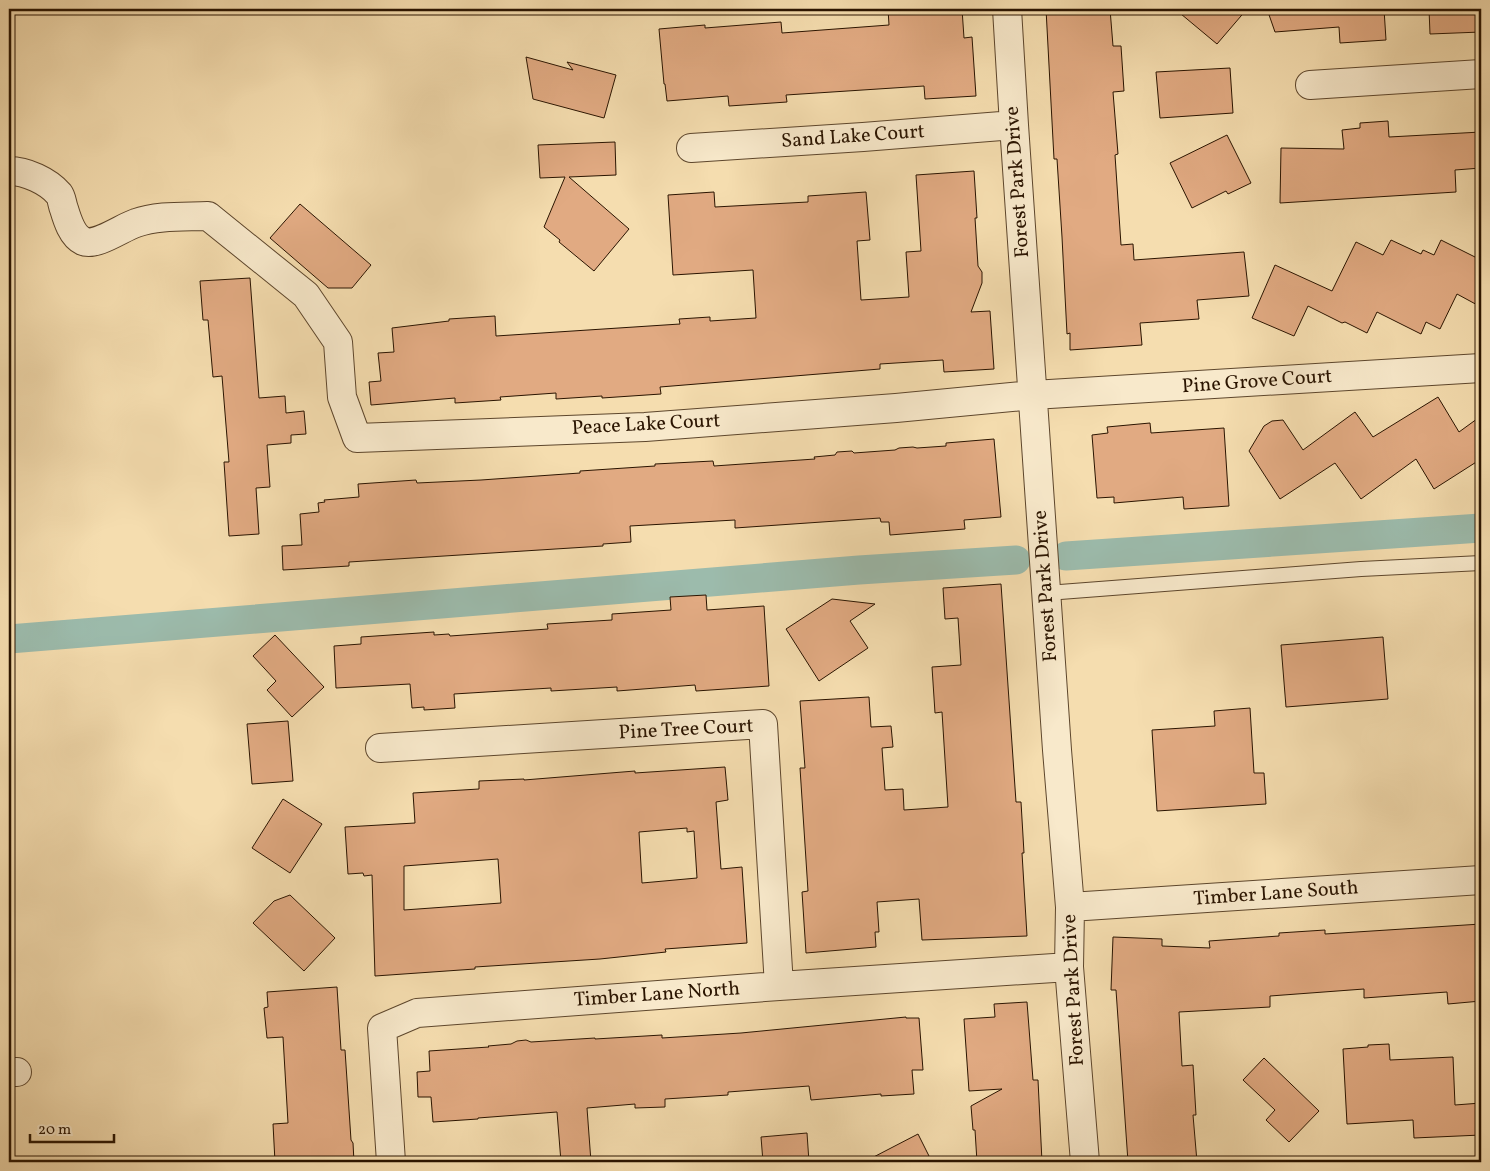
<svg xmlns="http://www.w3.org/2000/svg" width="1490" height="1171" font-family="Vollkorn,serif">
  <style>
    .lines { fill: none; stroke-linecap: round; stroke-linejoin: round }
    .canal { stroke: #9cbbac; stroke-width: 29 }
    .building { fill: #e1aa82; stroke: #2a1400; fill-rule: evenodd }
    .service-casing { stroke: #5d462c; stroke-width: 16 }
    .minor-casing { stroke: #5d462c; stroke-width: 30 }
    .service { stroke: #f8e9cb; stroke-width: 14 }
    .minor { stroke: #f8e9cb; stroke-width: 28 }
    .labels { text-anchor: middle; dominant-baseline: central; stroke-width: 4.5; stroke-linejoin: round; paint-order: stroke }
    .street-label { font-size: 20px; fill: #2a1400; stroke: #f8e9cb }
  </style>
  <rect width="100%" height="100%" fill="#f5ddaf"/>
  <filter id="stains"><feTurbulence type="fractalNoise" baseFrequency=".004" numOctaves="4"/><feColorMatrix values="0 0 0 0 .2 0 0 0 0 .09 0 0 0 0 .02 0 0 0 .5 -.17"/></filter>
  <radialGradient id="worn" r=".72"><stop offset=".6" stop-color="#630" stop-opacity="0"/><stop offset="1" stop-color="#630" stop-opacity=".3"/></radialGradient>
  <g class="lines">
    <path class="canal" d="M1066,556l415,-28
      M9,639l850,-69 157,-10"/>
  </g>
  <path class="building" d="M888,9h74l2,29 8,-1 4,59 -51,3 -1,-13 -138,9 1,7 -58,4 -1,-10 -61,5 -2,-17h-1l-5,-55 46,-4v3l76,-6 1,11 107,-8z
    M1046,9h64l3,37h8l3,45 -11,1 5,62 -3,1 6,90 12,-1 1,16 110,-8 5,44 -52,4 2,19 -59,4 2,22 -72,5v-17l-3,1 -5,-97 -5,-78h-3z
    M1175,9h72l-30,35z
    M1267,9h117l2,31 -46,3 -1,-16 -64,5z
    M1429,9h52v23l-51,2z
    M526,57l47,13 -6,-8 49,13 -12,43 -71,-19z
    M1230,68l3,45 -73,5 -4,-46z
    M1388,121l1,16 92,-5v36l-26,2 1,22 -176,11 1,-55 63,1 -2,-19 18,-2v-5z
    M1227,135l24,48 -23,11 -2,-3 -34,17 -22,-45z
    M615,142l1,33 -47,2 60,52 -35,42 -35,-29 1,-2 -16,-13 21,-50 -25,1 -2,-33z
    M974,171l3,47h-2l3,48 4,6v11l-11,29 19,-1 4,58 -50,3 -1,-12 -63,4v5l-220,18 1,7 -59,4v-2l-46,3v-6l-56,4 1,3 -46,3v-5l-84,7 -2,-23 12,-1 -3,-28 16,-1 -2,-24 57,-7v-2l46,-3 1,20 184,-12 -1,-5 31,-2v4l46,-3 -3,-48 -80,5 -5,-80 46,-3 1,15 93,-5v-6l58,-4 4,48 -13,1 4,59 48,-3 -3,-45 15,-1 -5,-76z
    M300,204l71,61 -19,23h-24l-58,-50z
    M1391,240l30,14 2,-4 11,5 7,-15 40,20v47l-24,-13 -17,35 -14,-7 -5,12 -44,-22 -10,21 -22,-11 -3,1 -34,-17 -14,30 -42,-18 23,-53 57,26 24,-49 27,13z
    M250,278l9,120 26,-2 1,17 18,-2 2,23 -15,1v8l-24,2 3,42 -14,1 3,46 -30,2 -5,-74h5l-7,-86 -9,1 -5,-57h-5l-3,-39z
    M1438,397l21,35 22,-16v43l-47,30 -18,-30 -55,40 -26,-36 -55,36 -31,-48 15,-25 8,-5 11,-1 20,30 52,-38 18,25z
    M1150,423l1,10 73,-5 5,78 -45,3 -1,-12 -69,6v-6l-17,1 -5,-63 16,-2 -1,-6z
    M994,439l7,78 -37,3 1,9 -75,6 -1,-13h-8l-1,-4 -145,10v-8l-105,6 1,16 -28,2v2l-254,16v4l-66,4 -1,-24 20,-1 -2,-31 19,-2 -1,-9 7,-1 -1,-2 35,-3 -1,-13 58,-4 1,3 64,-3 99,-7v-2l75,-5v-2l58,-3 1,5 101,-7 -1,-2 21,-2 2,-3 15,-1 2,2 41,-3 4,-2 14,-1 4,1 29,-2v-3z
    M1001,584l15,218h5l3,51h-2l5,83 -105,4 -3,-41 -42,3 2,30h-4l1,15 -70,6 -4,-61 6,-1 -8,-123h5l-5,-67 69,-4 2,30 20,-1 2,21 -11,1 3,42 18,-1 1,21 44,-3 -6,-95 -7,1 -3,-46 29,-2 -3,-47 -13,1 -2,-31z
    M706,595l1,15 57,-4 5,80 -73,5 -1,-6 -78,6v-4l-66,4v-3l-97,6 1,14 -31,2v-3l-12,1 -2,-24 -74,4 -2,-42 27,-2v-7l73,-5v3l15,-1 1,2 98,-7 -1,-5 65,-4v-6l59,-4 -1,-13z
    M832,599l43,5 -25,17 18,27 -49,33 -33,-52z
    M275,635l49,52 -32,30 -25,-27 9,-9 -23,-25z
    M1383,637l5,62 -102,8 -5,-62z
    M1250,708l4,65h10l2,31 -109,7 -5,-81 63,-4 -1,-15z
    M288,721l5,60 -41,3 -5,-60z
    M725,767l3,33 -12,2 5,67 21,-2 5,76 -82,6 1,3 -66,7 -125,8v2l-100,7 -3,-101 -8,1 -1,-3 -15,1 -3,-47 70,-4 -2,-30 66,-4v-8l45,-2v1l111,-9v2zM687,828v4l7,-1 3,47 -55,5 -3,-51zM498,859l3,44 -97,7v-44z
    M283,799l39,25 -32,49 -38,-25z
    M290,895l45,43 -31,33 -51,-48 21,-22z
    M1481,924v46h-2l2,31 -33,3 -1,-12 -83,6v-9l-94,7v11l-91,5 3,54 11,-1 3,50h-3l4,47h-69l-12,-172h-5l2,-53 49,2v7l48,2 -1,-7 70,-5v-3l46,-3v4z
    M337,987l4,63h4l6,90 2,3 1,19h-79l-2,-38 15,-1 -5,-86 -16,1 -3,-30 4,-1 -1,-15z
    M1027,1002l6,78h5l4,82h-65l-2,-32h-2l-2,-24 31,-17 -33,2 -5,-72 31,-2 -1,-13z
    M906,1017v1h13l4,52h-11l2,24 -33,2v-2l-70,6 -2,-14 -81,6v3l-63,4v8l-30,1v-4l-48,4 4,54h-30l-4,-50 -79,6v1l-45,3 -2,-25h-13l-1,-25 13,-1 -1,-20 60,-4 -1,-1 23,-2 6,-3 9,-1 5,2 64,-4v1l67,-4v3l79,-5z
    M1389,1044l1,16 63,-3 2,48 26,-2v32l-67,3 -1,-18 -66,4 -4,-75 25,-2v-2z
    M1264,1058l55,53 -30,31 -23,-22 9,-10 -32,-30z
    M807,1133l2,29h-46l-2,-25z
    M918,1134l14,28h-68z"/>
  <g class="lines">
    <g class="service-casing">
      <path id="service" d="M1047,593l314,-24 120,-6"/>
    </g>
    <g class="minor-casing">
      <path id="minor" d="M1007,9l7,116 43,625 13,157 -1,60 16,195
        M1310,85l171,-11
        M691,148l172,-11 151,-12
        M9,171c17,0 39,10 50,23 3,4 3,10 5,15 3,10 8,27 19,32 13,6 40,-14 53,-18 22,-8 49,-6 72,-7l98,79 32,47 4,55 15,41 288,-11 251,-19 137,-13 448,-27
        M380,748l383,-24 16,262
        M1070,907l411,-27
        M9,1072h8
        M391,1162l-9,-134 35,-15 362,-27 290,-19"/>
    </g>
    <use href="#service" class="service"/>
    <use href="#minor" class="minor"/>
  </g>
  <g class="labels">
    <g class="street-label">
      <text transform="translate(853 137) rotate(-4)">Sand Lake Court</text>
      <text transform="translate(1018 182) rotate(-94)">Forest Park Drive</text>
      <text transform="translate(1257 382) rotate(-4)">Pine Grove Court</text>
      <text transform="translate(646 425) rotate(-3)">Peace Lake Court</text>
      <text transform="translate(1046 586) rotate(-94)">Forest Park Drive</text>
      <text transform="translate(686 730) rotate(-3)">Pine Tree Court</text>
      <text transform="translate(1276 894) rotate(-4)">Timber Lane South</text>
      <text transform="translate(1074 990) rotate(-93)">Forest Park Drive</text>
      <text transform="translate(657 995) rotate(-4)">Timber Lane North</text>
    </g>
  </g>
  <rect width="1490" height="1171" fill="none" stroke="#f5ddaf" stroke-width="30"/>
  <rect x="10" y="10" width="1470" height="1151" fill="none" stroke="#2a1400" stroke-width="2.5"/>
  <rect x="15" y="15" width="1460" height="1141" fill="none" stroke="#2a1400"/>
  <path d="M30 1134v8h84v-8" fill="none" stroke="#2a1400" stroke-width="2.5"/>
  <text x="38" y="1134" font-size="15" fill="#2a1400" stroke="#f8e9cb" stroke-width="4" paint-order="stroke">20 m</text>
  <rect width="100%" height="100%" filter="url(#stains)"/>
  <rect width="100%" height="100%" fill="url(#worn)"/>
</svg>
